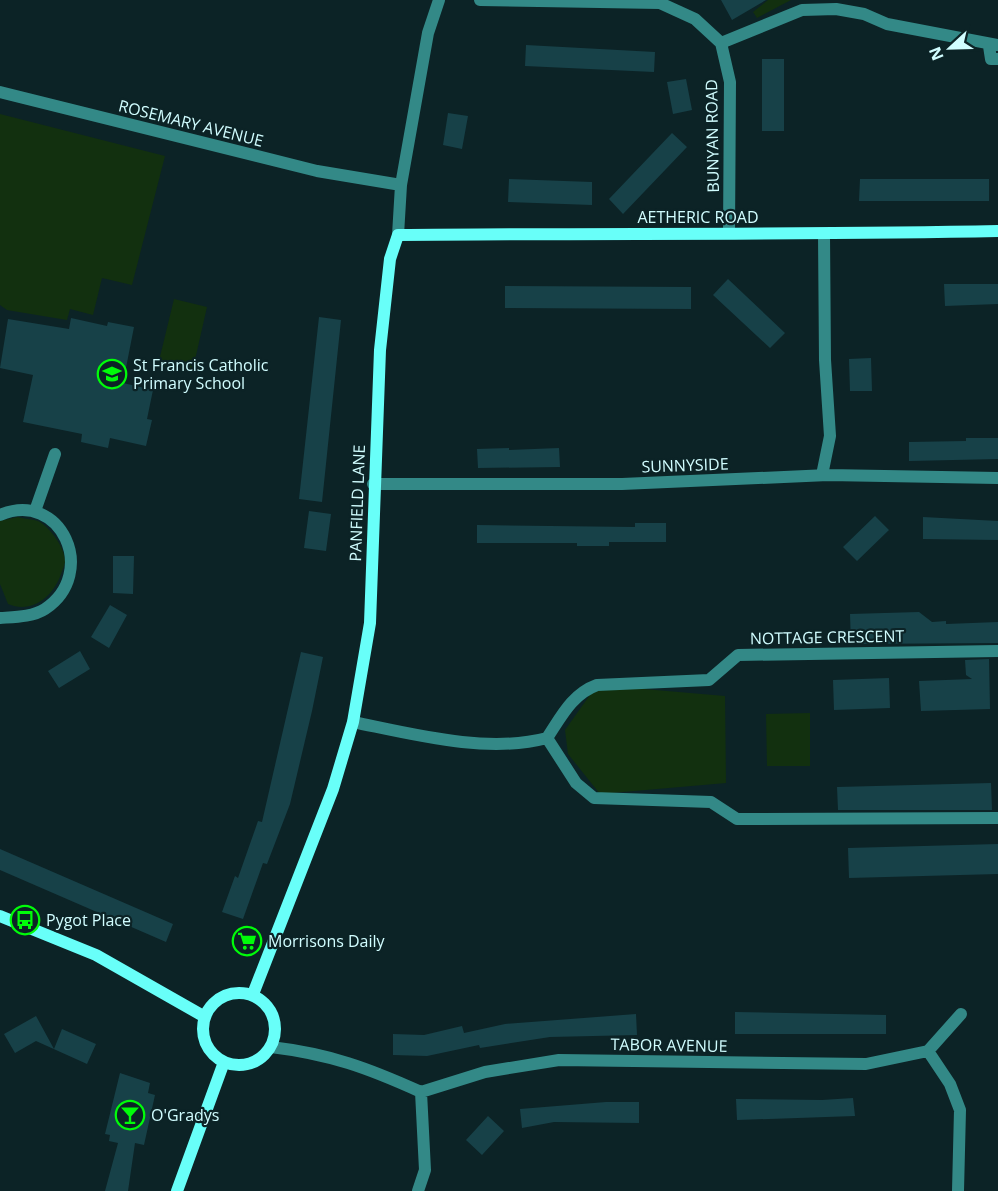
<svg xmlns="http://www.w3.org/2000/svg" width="998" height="1191" font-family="'Open Sans',sans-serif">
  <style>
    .green { fill: #12300f }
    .building { fill: #174148 }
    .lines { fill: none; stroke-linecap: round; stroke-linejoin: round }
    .street { stroke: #338987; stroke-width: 12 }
    .secondary { stroke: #68fff9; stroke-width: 12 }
    .labels { text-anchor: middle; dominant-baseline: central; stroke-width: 4.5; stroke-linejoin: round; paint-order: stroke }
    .street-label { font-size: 16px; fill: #d1fdff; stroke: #0c2326 }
    .poi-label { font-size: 16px; fill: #d1fdff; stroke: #0c2326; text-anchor: start }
  </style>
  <rect width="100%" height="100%" fill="#0c2326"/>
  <path class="green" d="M768,0h23l-34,18 -4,-6z
    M0,114l165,42 -33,129 -30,-7 -9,37 -23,-6 -3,11 -60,-10 -7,-5z
    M174,299l33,8 -15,66 -34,-8z
    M18,517c6,2 17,2 22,5 11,7 25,26 25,39 0,4 -3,10 -4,13 -8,23 -29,40 -53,30l-8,-20v-63z
    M597,685l128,11 1,87 -126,11 -32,-40 -3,-24z
    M810,713v53h-43l-1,-52z"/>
  <path class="building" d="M721,0h45l-34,20z
    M526,45l129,7 -1,20 -129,-6z
    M762,59h22v72h-22z
    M686,79l6,31 -19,4 -6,-32z
    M448,113l20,3 -6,33 -19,-4z
    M672,133l15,14 -64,67 -14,-15z
    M509,179l83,3v23l-84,-3z
    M860,179h129v22h-130z
    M728,279l57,54 -15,15 -57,-53z
    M944,284h54v20l-53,2z
    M505,286l186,1v22l-186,-1z
    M319,317l22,3 -19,182 -23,-3z
    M71,318l36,8 1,-4 26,5 -11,56 30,7 -6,29 5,1 -6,26 -36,-8 -2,10 -27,-6 1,-8 -59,-12 10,-47 -33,-7 8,-49 61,10z
    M871,358l1,33h-22l-1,-32z
    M966,438h32v21l-89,2v-19l57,-1z
    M509,448v2l50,-2 1,19 -82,1 -1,-19z
    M309,511l22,3 -5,37 -22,-3z
    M875,516l14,14 -32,31 -14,-14z
    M923,517l75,4v19l-75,-1z
    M635,523h31v19h-57v4h-32v-3h-100v-18l158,2z
    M113,556h21l-1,38 -20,-1z
    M110,605l17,10 -18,33 -18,-11z
    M919,612l13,10 14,-1v3l52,-2v21l-147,1 -1,-30z
    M80,651l10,18 -31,19 -11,-17z
    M301,652l22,5 -11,54 -22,93 -23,60 -4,-1 -20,56 -21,-7 13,-36 3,2 20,-57 4,1z
    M989,659l1,50 -69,2 -2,-30 53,-2 -6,-4 -1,-15z
    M889,678l1,30 -56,2 -1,-30z
    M991,783l1,27h-154l-1,-23z
    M998,844v30l-149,4 -1,-30z
    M0,849l173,75 -7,18 -166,-72z
    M735,1012l151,3v19h-151z
    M636,1014l1,21 -87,2 -70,11 -1,-3 -52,11 -34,-1v-21l31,1 38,-9 2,7 41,-9z
    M36,1016l18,33 8,-20 34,15 -9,20 -51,-23 -21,12 -11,-19z
    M120,1073l30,10 -2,10 7,2 -11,50 -9,-2 -7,48h-23l13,-48 -9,-2 1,-6 -5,-1z
    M853,1098l2,18 -118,4 -1,-21 86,1z
    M606,1102h33v21l-85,-1 -32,6 -2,-19z
    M488,1116l16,15 -22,24 -16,-15z"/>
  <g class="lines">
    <path class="street" d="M480,0l180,3 35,16 26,24 9,39 -1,151
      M721,43l81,-33 34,-1 28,5 23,10 111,21
      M989,46l2,13h7
      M0,92l317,79 84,14
      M398,235l3,-50 27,-152 11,-33
      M822,475l8,-39 -5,-76 -1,-125
      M373,484h249l206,-9 170,3
      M35,511l20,-57
      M0,515c61,-26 99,58 45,94 -12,8 -31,8 -45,9
      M353,722c59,12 134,32 194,16 14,-21 25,-44 50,-53l112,-5 29,-25 260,-4
      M547,738l29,45 18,15 117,4 26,17 261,-1
      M271,1047c59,7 97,21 150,45l64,-20 74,-12 307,4 62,-13 22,33 10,26 -2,81
      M928,1051l33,-37
      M418,1191l7,-21 -4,-78"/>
    <path class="secondary" d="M0,916l96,39 109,62
      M203 1029a36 36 0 1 1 72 0a36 36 0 1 1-72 0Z
      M253,994l80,-205 20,-67 17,-99 10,-273 10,-91 8,-24c200,-2 400,0 600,-4
      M177,1191l47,-129"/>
  </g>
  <defs>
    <g id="school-ring" transform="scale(1.5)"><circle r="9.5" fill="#0c2326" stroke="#00fc09" stroke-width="1.5"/><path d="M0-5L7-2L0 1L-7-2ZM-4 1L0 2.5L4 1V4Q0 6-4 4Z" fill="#00fc09"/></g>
    <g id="bus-ring" transform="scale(1.5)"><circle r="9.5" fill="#0c2326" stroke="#00fc09" stroke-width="1.5"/><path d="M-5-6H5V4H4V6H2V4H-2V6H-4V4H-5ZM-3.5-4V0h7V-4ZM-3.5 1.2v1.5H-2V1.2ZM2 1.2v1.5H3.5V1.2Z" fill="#00fc09"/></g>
    <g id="supermarket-ring" transform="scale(1.5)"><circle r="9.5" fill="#0c2326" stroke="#00fc09" stroke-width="1.5"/><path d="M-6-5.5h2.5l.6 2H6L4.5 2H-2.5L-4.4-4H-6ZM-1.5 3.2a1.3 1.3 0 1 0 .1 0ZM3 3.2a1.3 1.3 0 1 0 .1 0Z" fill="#00fc09"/></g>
    <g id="bar-ring" transform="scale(1.5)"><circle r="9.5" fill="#0c2326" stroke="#00fc09" stroke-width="1.5"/><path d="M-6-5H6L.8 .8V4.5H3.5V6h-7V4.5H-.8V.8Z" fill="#00fc09"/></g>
  </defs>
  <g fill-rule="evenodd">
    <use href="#school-ring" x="112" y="374"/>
    <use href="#bus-ring" x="25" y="920"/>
    <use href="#supermarket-ring" x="247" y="941"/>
    <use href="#bar-ring" x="130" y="1115"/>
  </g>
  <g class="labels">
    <g class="street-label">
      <text transform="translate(191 123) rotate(14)">ROSEMARY AVENUE</text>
      <text transform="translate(712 136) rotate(-91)">BUNYAN ROAD</text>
      <text x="698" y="217">AETHERIC ROAD</text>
      <text transform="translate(685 465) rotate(-2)">SUNNYSIDE</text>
      <text transform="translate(357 503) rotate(-88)">PANFIELD LANE</text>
      <text transform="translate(827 637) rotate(-1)">NOTTAGE CRESCENT</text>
      <text transform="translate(669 1045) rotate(1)">TABOR AVENUE</text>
    </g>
    <g class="poi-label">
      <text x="133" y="365">St Francis Catholic<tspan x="133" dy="18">Primary School</tspan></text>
      <text x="46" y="920">Pygot Place</text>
      <text x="268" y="941">Morrisons Daily</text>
      <text x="151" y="1115">O'Gradys</text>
    </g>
  </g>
  <g transform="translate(950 48) rotate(248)" stroke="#0c2326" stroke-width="4.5" paint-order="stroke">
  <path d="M0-4.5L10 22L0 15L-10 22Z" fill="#d1fdff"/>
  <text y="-9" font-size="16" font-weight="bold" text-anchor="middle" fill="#d1fdff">N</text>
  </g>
</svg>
